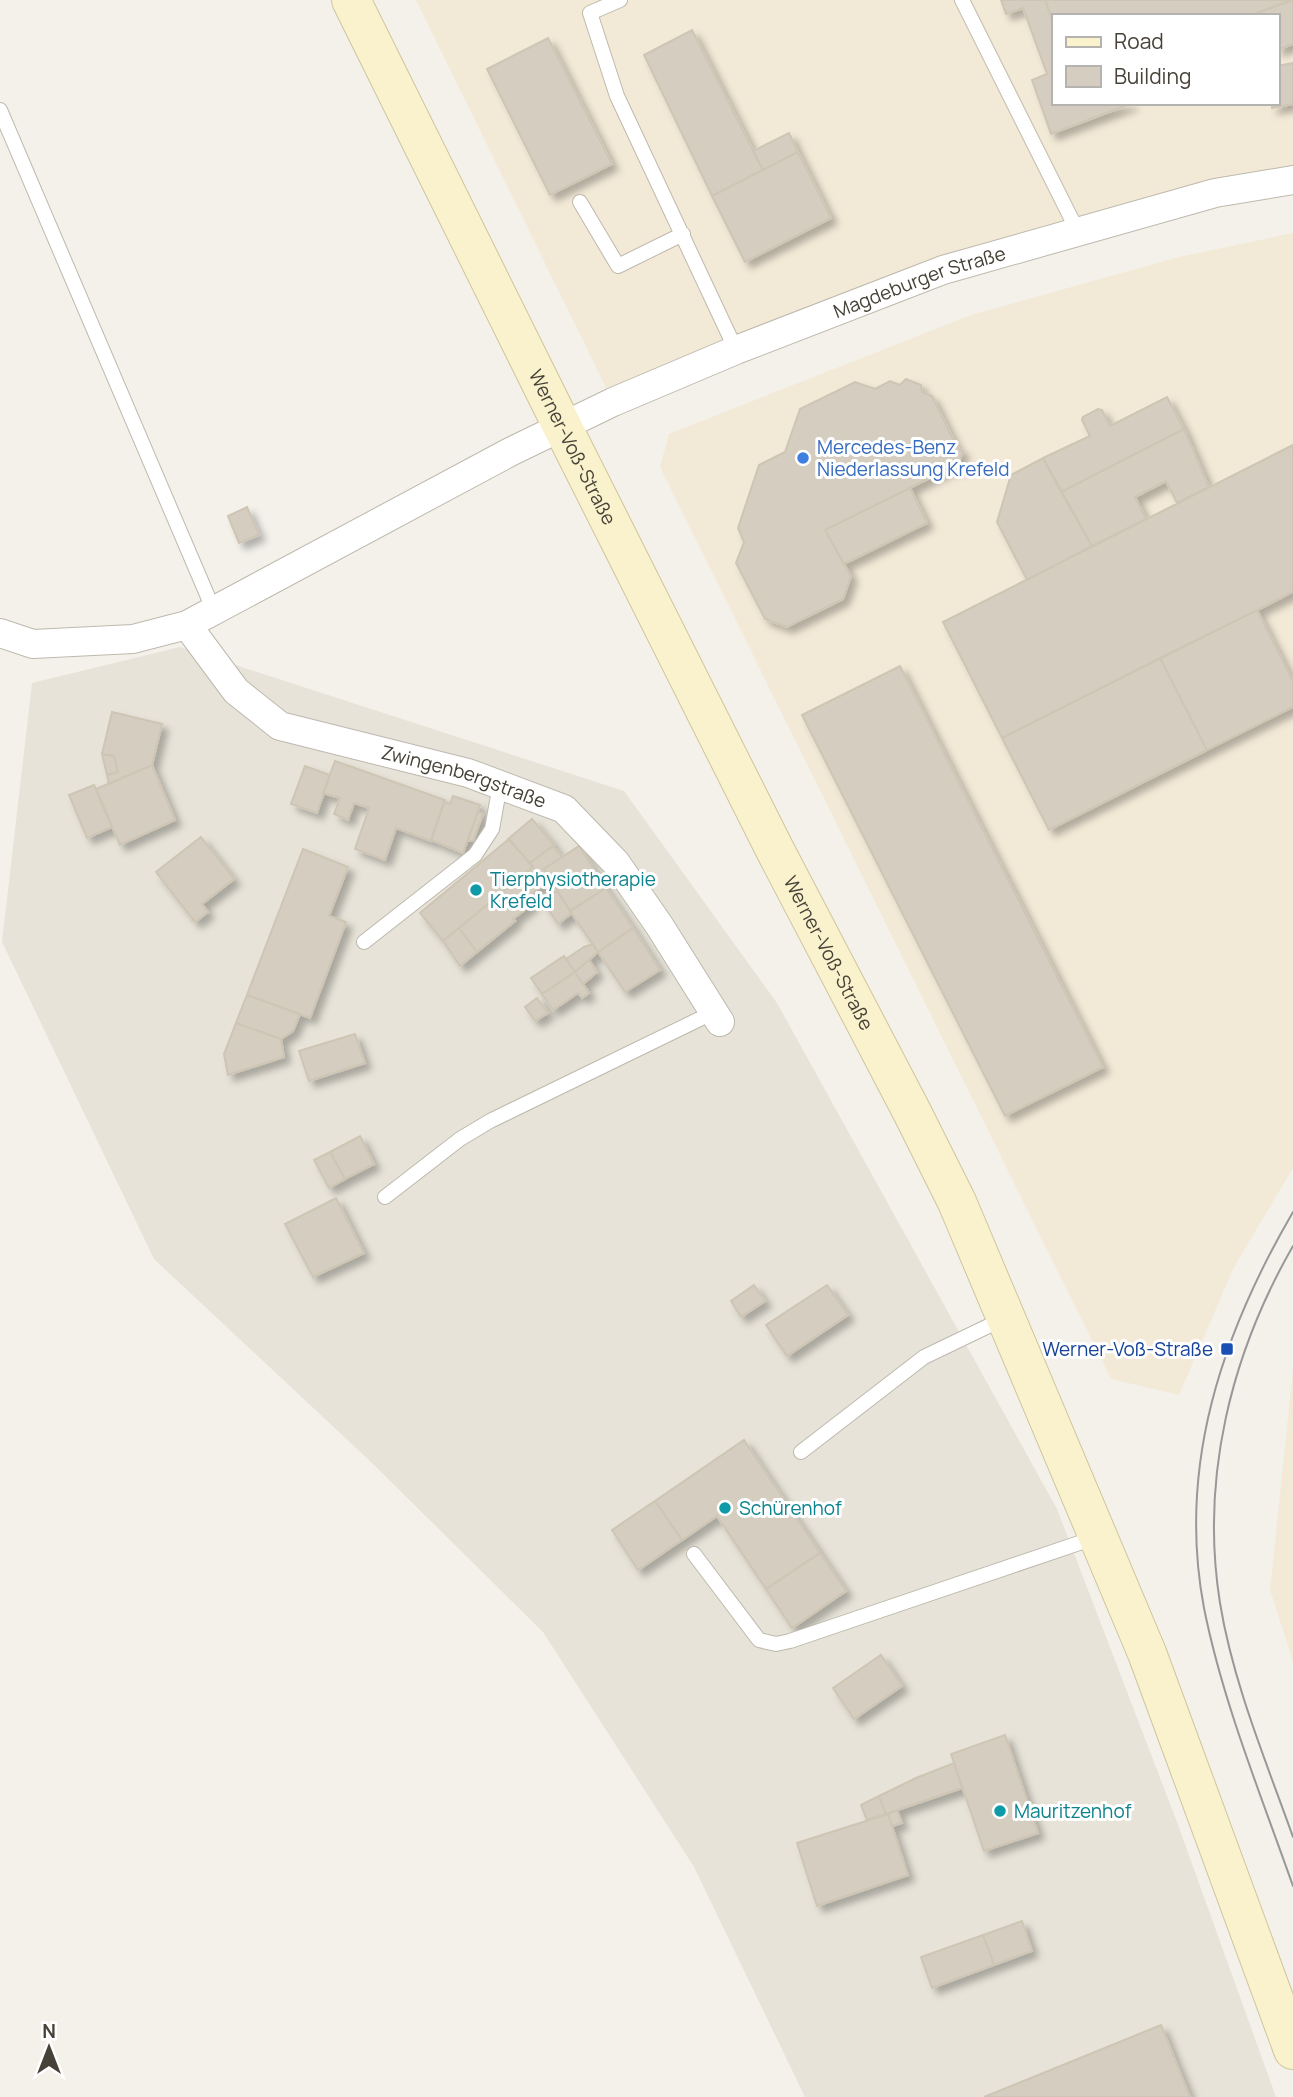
<svg xmlns="http://www.w3.org/2000/svg" width="1293" height="2097" font-family="Manrope,sans-serif">
  <style>
    .residential { fill: #e7e3d8 }
    .commercial { fill: #f3e9d7; fill-rule: evenodd }
    .building { fill: #d4cdc0; stroke: #cec5b4; stroke-width: 2; filter: url(#shadow) }
    .lines { fill: none; stroke-linecap: round; stroke-linejoin: round }
    .lane-casing { stroke: #beb9ad; stroke-width: 16 }
    .street-casing { stroke: #beb9ad; stroke-width: 30 }
    .secondary-casing { stroke: #cfc59d; stroke-width: 40 }
    .lane { stroke: #fff; stroke-width: 14 }
    .street { stroke: #fff; stroke-width: 28 }
    .secondary { stroke: #faf2cd; stroke-width: 38 }
    .tram { stroke: #989898; stroke-width: 2 }
    .shop-dot { fill: #3f7fe0; stroke: #fff; stroke-width: 2.5 }
    .culture-dot { fill: #0f9aa8; stroke: #fff; stroke-width: 2.5 }
    .transit-dot { fill: #1a4fb4; stroke: #fff; stroke-width: 2.5 }
    .labels { text-anchor: middle; dominant-baseline: central; stroke-width: 6; stroke-linejoin: round; paint-order: stroke }
    .street-label { font-size: 19px; fill: #474238; stroke: #fff }
    .shop-label { font-size: 19px; fill: #366cbe; stroke: #fff; text-anchor: start }
    .culture-label { font-size: 19px; fill: #0d838f; stroke: #fff; text-anchor: start }
    .transit-label { font-size: 19px; fill: #164399; stroke: #fff; text-anchor: end }
  </style>
  <defs>
    <filter id="shadow"><feDropShadow dx="6" dy="6" stdDeviation="3.5" flood-color="#0004"/></filter>
  </defs>
  <rect width="100%" height="100%" fill="#f3f1ea"/>
  <path class="residential" d="M180,647l444,144 153,212 280,506 120,313 99,275h-471l-111,-230 -151,-235 -172,-170 -217,-203 -152,-317 30,-259z"/>
  <path class="commercial" d="M416,0h877v179l-350,91 -330,132zM1053,16h224v87h-224z
    M1293,233v935l-59,99 -55,128 -68,-16 -451,-912 9,-33 302,-119 208,-58z
    M1293,1370v291l-23,-71z"/>
  <path class="building" d="M1001,0h44l8,22v81h80l-82,31 -19,-54 15,-6 -24,-66 -17,6z
    M1045,0h246l-42,16h-196v6z
    M1293,0v44l-16,6v-34h-28z
    M692,30l71,140 -51,26 -68,-141z
    M548,38l64,126 -62,31 -63,-126z
    M1293,63v41l-21,4v-5h5v-37z
    M789,133l9,19 -35,18 -10,-19z
    M798,152l33,66 -86,44 -33,-66z
    M906,379l15,6 1,7 10,4 25,51 6,4 -6,17h-7l-125,62 26,46 -8,23 -56,28 -22,-8 -29,-56 8,-21 -6,-14 21,-63 26,-13 15,-43 55,-27 20,7 15,-8 10,4z
    M1167,397l17,32 -123,63 -18,-34 47,-22 -8,-16 1,-3 15,-8 4,1 8,16z
    M1184,429l25,58 -32,16 -11,-22 -31,16 11,22 -54,27 -31,-54z
    M1293,445v147l-291,146 -59,-116z
    M1043,458l49,88 -65,34 -30,-58 14,-47z
    M910,488l17,35 -83,41 -19,-34z
    M247,507l12,28 -20,8 -11,-27z
    M1257,610l36,71v26l-86,43 -47,-92z
    M1160,658l47,92 -158,80 -47,-92z
    M900,666l203,401 -98,49 -203,-401z
    M112,712l50,12 -10,41 -43,19 -2,-9 11,-3 -4,-16 -12,-2z
    M102,754l12,2 4,16 -11,3z
    M335,761l110,39 -14,41 -35,-13 -11,32 -30,-11 14,-41 -15,-5 -6,17 -14,-6 6,-16 -17,-5z
    M152,765l23,55 -55,25 -24,-56z
    M305,766l25,9 -13,38 -26,-9z
    M94,785l18,42 -25,11 -18,-43z
    M453,796l27,9 -17,48 -32,-13 13,-38 6,2z
    M478,812l5,2 -10,27 -5,-1z
    M532,819l22,26 -24,18 -22,-24z
    M201,837l33,42 -32,25 6,8 -13,10 -39,-50z
    M509,839l24,28 -90,74 -23,-28z
    M553,846l9,11 -18,12 2,4 -6,4 -10,-14z
    M579,846l27,42 -36,23 -26,-42z
    M303,849l45,18 -19,49 17,6 -36,96 -63,-23z
    M533,867l12,16 -15,13 2,2 -3,2 3,4 -19,15 2,2 -38,31 -18,-24z
    M606,888l27,40 -35,24 -28,-41z
    M557,891l15,22 -14,11 -16,-24z
    M459,928l18,24 -17,14 -17,-25z
    M633,928l27,42 -35,22 -27,-40z
    M593,944l5,8 -23,20 -9,-13 18,-12z
    M564,956l11,16 -33,22 -11,-16z
    M589,960l8,12 -14,12 -8,-12z
    M575,972l14,21 -7,5 -4,-5 -25,17 -11,-16z
    M247,995l53,19 -7,17 -12,8 -45,-16z
    M537,998l11,15 -13,8 -10,-14z
    M236,1023l45,16 3,18 -56,18 -4,-21z
    M355,1034l10,29 -56,18 -10,-30z
    M360,1136l14,28 -29,15 -15,-27z
    M330,1152l15,27 -16,9 -15,-28z
    M336,1198l28,55 -51,24 -28,-53z
    M754,1285l11,16 -24,16 -10,-16z
    M827,1285l21,30 -61,41 -21,-31z
    M744,1440l76,113 -54,36 -49,-73 -35,24 -27,-39z
    M655,1501l27,39 -44,30 -26,-40z
    M820,1553l26,38 -54,37 -26,-39z
    M881,1655l21,31 -48,33 -21,-31z
    M1005,1735l33,98 -54,18 -33,-97z
    M954,1763l8,25 -76,26 -7,-18 37,-18z
    M879,1796l7,18 -19,6 -6,-15z
    M897,1810l5,13 -10,3 -4,-12z
    M888,1814l20,61 -91,31 -20,-63z
    M1022,1921l10,30 -38,14 -11,-30z
    M983,1935l11,30 -62,23 -11,-31z
    M1161,2025l29,72h-206z"/>
  <g class="lines">
    <g class="lane-casing">
      <path id="lane" d="M620,0l-30,13 27,83 119,254
        M962,0l116,232
        M0,110l214,501
        M580,202l38,64 65,-32
        M364,942l111,-87 17,-26 8,-44
        M385,1197l75,-58 30,-18 224,-109
        M801,1452l123,-95 79,-38
        M694,1554l65,86 17,4 14,-3 307,-104"/>
    </g>
    <g class="street-casing">
      <g id="street">
        <path id="s1" d="M187,625l49,66 44,35 188,47 96,36 52,54 43,62 61,97"/>
        <path id="s2" d="M0,633l33,11 100,-5 54,-14 323,-173 103,-50 123,-52 207,-80 272,-77 78,-13"/>
      </g>
    </g>
    <g class="secondary-casing">
      <g id="secondary">
        <path id="s3" d="M351,0l211,426 213,424 137,262 45,90 190,451 146,397"/>
      </g>
    </g>
    <use href="#lane" class="lane"/>
    <use href="#street" class="street"/>
    <use href="#secondary" class="secondary"/>
    <path class="tram" d="M1293,1212c-71,122 -116,254 -89,396 19,95 57,187 89,278
      M1293,1246c-62,108 -93,232 -73,357 13,80 46,158 73,234"/>
  </g>
  <circle class="shop-dot" cx="803" cy="458" r="7"/>
  <g class="culture-dot">
    <circle cx="476" cy="890" r="7"/>
    <circle cx="725" cy="1508" r="7"/>
    <circle cx="1000" cy="1811" r="7"/>
  </g>
  <rect class="transit-dot" x="1220" y="1342" width="14" height="14" rx="3.5"/>
  <g class="labels">
    <g class="street-label">
      <text stroke="none"><textPath href="#s2" startOffset="1001">Magdeburger Straße</textPath></text>
      <text stroke="none"><textPath href="#s3" startOffset="499">Werner-Voß-Straße</textPath></text>
      <text stroke="none"><textPath href="#s1" startOffset="329">Zwingenbergstraße</textPath></text>
      <text stroke="none"><textPath href="#s3" startOffset="1066">Werner-Voß-Straße</textPath></text>
    </g>
    <g class="shop-label">
      <text x="817" y="447">Mercedes-Benz<tspan x="817" dy="22">Niederlassung Krefeld</tspan></text>
    </g>
    <g class="culture-label">
      <text x="490" y="879">Tierphysiotherapie<tspan x="490" dy="22">Krefeld</tspan></text>
      <text x="739" y="1508">Schürenhof</text>
      <text x="1014" y="1811">Mauritzenhof</text>
    </g>
    <g class="transit-label">
      <text x="1213" y="1349">Werner-Voß-Straße</text>
    </g>
  </g>
  <rect x="1052" y="14" width="228" height="91" fill="#ffffff" stroke="#b5b3af" stroke-width="2"/>
  <rect x="1066" y="37" width="35" height="10" fill="#faf2cd" stroke="#b5b3af" stroke-width="2"/>
  <text x="1114" y="49" font-size="21" fill="#474238">Road</text>
  <rect x="1066" y="66" width="35" height="21" fill="#d4cdc0" stroke="#b5b3af" stroke-width="2"/>
  <text x="1114" y="84" font-size="21" fill="#474238">Building</text>
  <g transform="translate(49 2048)" stroke="#ffffff" stroke-width="5" paint-order="stroke">
  <path d="M0-5L12 26L0 18L-12 26Z" fill="#474238"/>
  <text y="-10" font-size="19" font-weight="bold" text-anchor="middle" fill="#474238">N</text>
  </g>
</svg>
